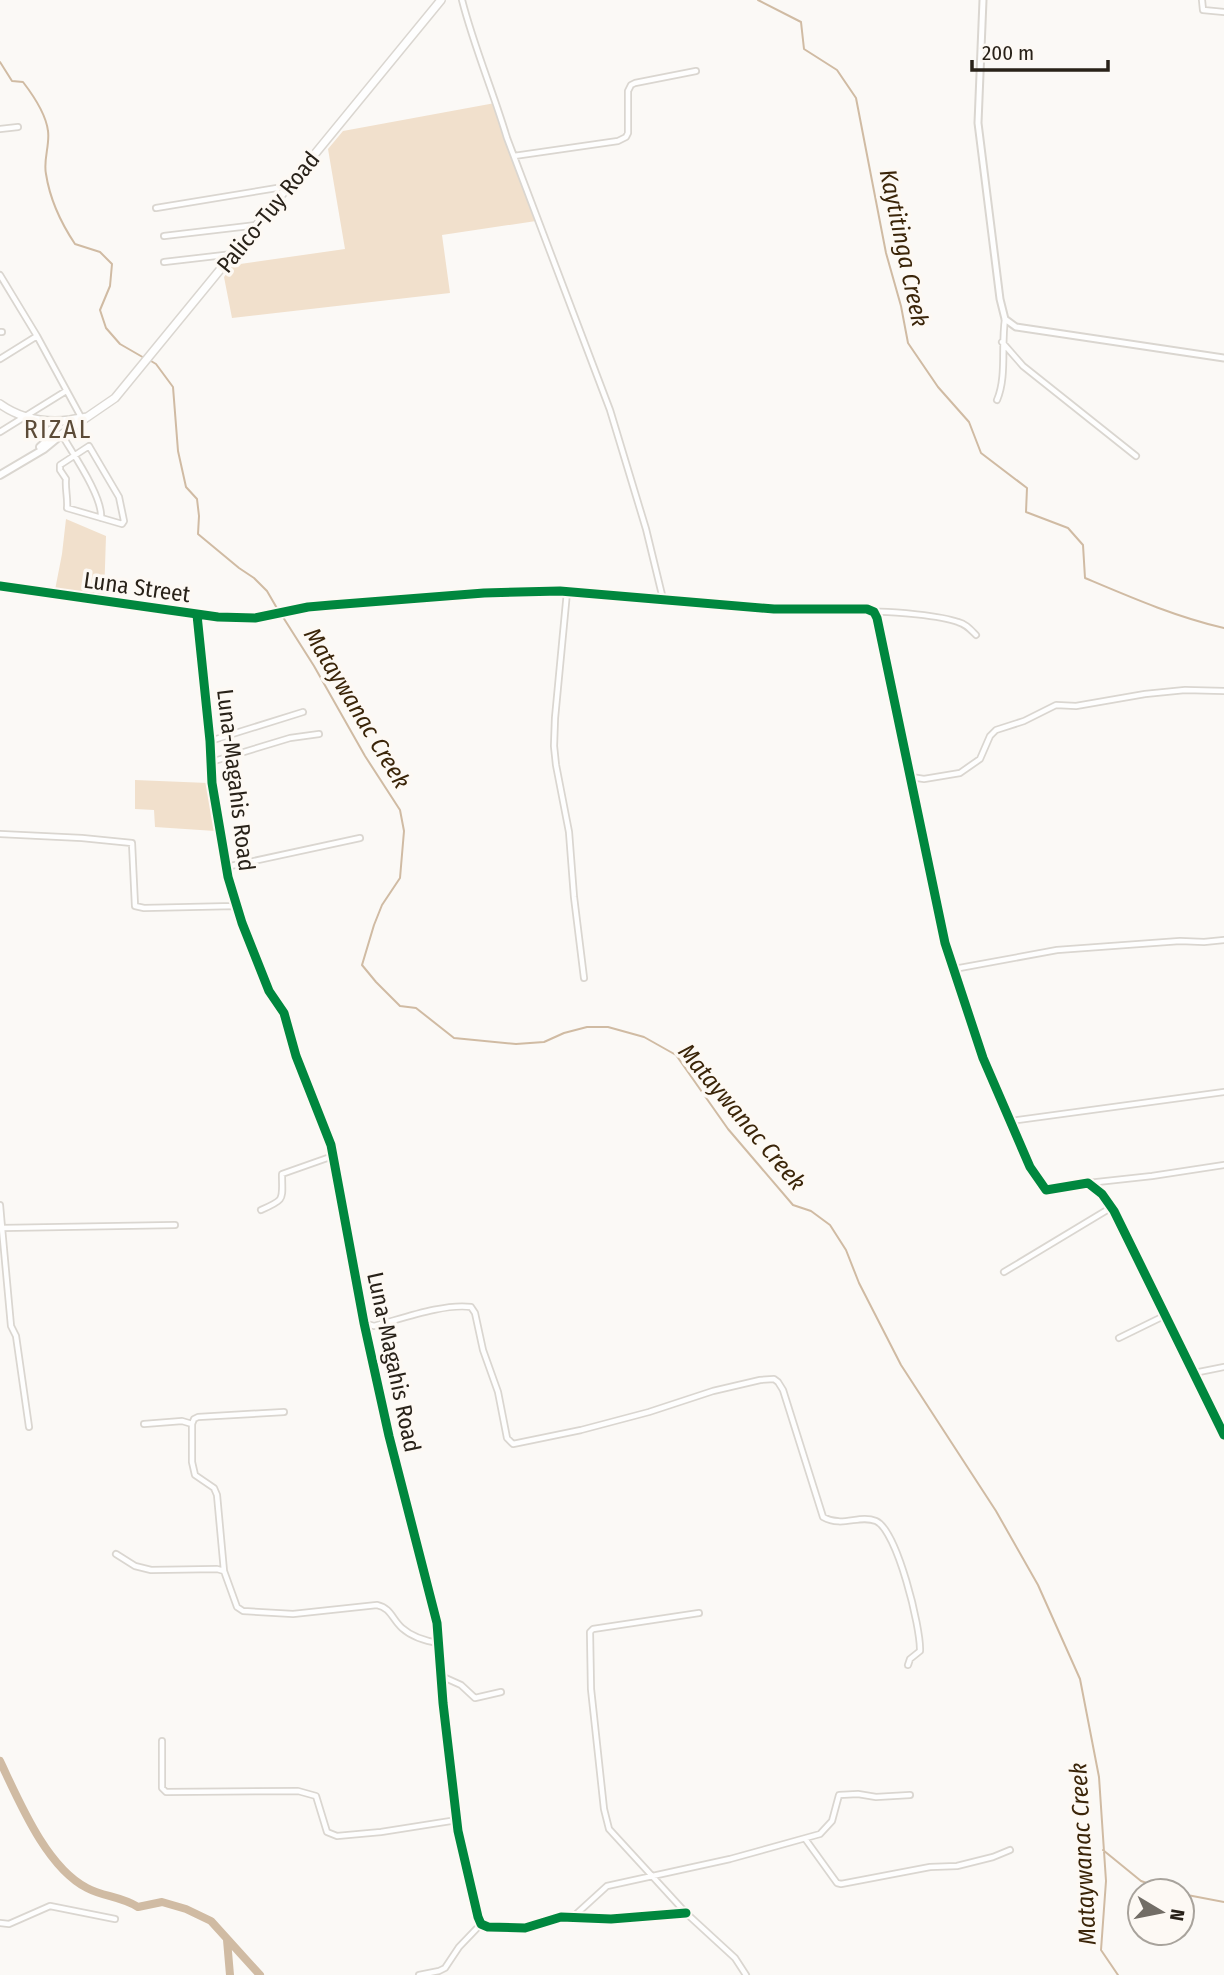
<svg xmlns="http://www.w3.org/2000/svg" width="1224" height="1975" font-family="'Fira Sans Condensed',sans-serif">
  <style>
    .green { fill: #f1e0cc }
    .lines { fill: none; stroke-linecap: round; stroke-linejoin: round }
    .stream { stroke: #d0bba3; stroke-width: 2 }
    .river { stroke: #d0bba3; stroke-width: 8 }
    .minor-casing { stroke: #dad6d0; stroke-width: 8 }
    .tertiary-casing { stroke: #dad6d0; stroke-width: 9 }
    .secondary-casing { stroke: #dad6d0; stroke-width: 10 }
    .primary-casing { stroke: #dad6d0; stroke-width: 10 }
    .minor { stroke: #fefefe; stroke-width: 4.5 }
    .tertiary { stroke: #fefefe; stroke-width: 5 }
    .secondary { stroke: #fefefe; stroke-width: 6 }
    .primary { stroke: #fefefe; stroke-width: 7 }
    .cycleway-casing { stroke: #fdf9f4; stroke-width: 13 }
    .cycleway { stroke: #00873e; stroke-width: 9 }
    .labels { text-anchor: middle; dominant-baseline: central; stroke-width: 7; stroke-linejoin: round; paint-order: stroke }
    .street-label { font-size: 23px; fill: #292219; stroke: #fdf9f4 }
    .water-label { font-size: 24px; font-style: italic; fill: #3b2509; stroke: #fdf9f4 }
    .quarter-label { font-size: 26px; letter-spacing: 2px; fill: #5c4b37; stroke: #fdf9f4 }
  </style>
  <rect width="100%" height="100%" fill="#fbf9f6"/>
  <path class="green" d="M495,103l41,118 -94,14 8,58 -218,25 -8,-41 9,-12 112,-16 -17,-100 15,-18z
    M66,519l40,17 -2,61 -49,-7 7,-36z
    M135,780l73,3 7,48 -60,-4 -1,-17 -19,-1z"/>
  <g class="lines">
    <path class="stream" d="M758,0l43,22 3,27 33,21 19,28 30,155 15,53 7,37 30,44 31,35 12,31 46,35 -1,24 42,16 15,17 2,33c45,19 91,39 139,50
      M0,62l12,19 11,1c10,13 23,32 25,49 2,14 -5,29 -2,43 4,26 15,49 29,70l25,8 12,12 -2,22 -10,24 6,18 14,16 26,15
      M151,361l5,3 17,23 5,64 8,36 11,12 2,17 -1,18 41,34 15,10 13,13 11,19
      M281,614l33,52 51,90 35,54 4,21 -4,47 -18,27 -8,20 -12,40 14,17 24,24 16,2 38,30 62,6 28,-2 20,-9 23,-6h21l36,10 32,18 52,74 65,76 18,6 19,14 16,25 13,33 42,82 95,146 42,74 42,94 19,98 7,104 -5,69 17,25
      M1103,1850l38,31 28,10
      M1182,1894l42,8"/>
    <path class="river" d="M0,1761c19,40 46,106 87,127 17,9 33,8 51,19l24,-5 24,7 25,12 49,54
      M227,1940l3,35"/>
    <g class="minor-casing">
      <path id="minor" d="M462,0c12,47 31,91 45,138l103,272 36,119 17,70
        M1202,0l1,10 21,2
        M0,129l18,-2
        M514,156l104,-15 8,-4 2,-4v-42l3,-6 4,-2 61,-12
        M156,208l133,-22
        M164,236l93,-11
        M164,262l69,-8
        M0,275l37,61 44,81
        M0,332h2
        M1002,342l21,24 113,90
        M0,359l37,-23
        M997,400c10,-23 4,-55 8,-81
        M0,432l66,-41
        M62,435c11,19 41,62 39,83
        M89,446l30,51 5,24 -2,3 -55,-16c1,-10 -2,-19 -1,-29l-6,-9v-5z
        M567,592l-12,126 -1,28 2,19 13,67 5,65 10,81
        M874,612c18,-1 68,4 84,10 8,2 12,7 18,13
        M197,615l13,126 2,42 16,94 14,46 27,68 15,22 12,43 35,89 33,178 25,113 48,187 6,80 15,128 20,86 3,7 7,3 37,1 36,-11 50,2 75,-6
        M210,741l93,-29
        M211,762l79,-24 29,-4
        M911,777l13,2 36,-6 20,-14 10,-23 6,-6 28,-9 32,-16 20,1 69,-12 40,-4 39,1
        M0,834l82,4 50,5 3,63 9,2 91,-2
        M226,867l134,-29
        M954,969l103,-19 123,-9 24,1 20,-2
        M1011,1121l213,-29
        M1088,1183l64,-7 72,-11
        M0,1205l2,23 173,-3
        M261,1210c25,-11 21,-10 21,-36l51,-18
        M2,1228l9,98 5,10 13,91
        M1004,1272l108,-65
        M364,1323l10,3c27,-7 71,-23 97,-19l4,6 8,37 15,42 9,46 6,6 68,-14 68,-18 64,-21 47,-11 14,-1 4,3 5,8 40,127c20,11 36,-3 53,4 21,9 45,107 44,130l-10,8 -2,6
        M1119,1338l47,-23
        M1194,1373l30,-6
        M144,1424l38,-3 10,3v38l3,13 19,13 3,7 7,76
        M192,1424l2,-5 4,-2 86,-5
        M116,1554l19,12 16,4 66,-1 7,2 13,36 6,4 50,3 84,-9c14,3 15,14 25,23 10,9 23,13 37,15
        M699,1613l-106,16 -3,3 1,57 13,120 5,20 77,84 49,45 11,17
        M441,1676l20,9 14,13 26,-6
        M162,1741v47l4,4 132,-1 18,5 11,36 10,4 44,-4 76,-12
        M806,1840l31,43 4,1 89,-17 27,-1 36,-9 17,-7
        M573,1917l34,-31 123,-27 90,-25 12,-13 7,-26 19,-1 18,3 34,-2
        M0,1923l9,1 41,-18 65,13
        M419,1975l20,-4 6,-3 14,-21 22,-23"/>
    </g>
    <g class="tertiary-casing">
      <path id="tertiary" d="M983,0l-5,123 22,176 5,20 11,8 208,31
        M0,586l218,31 37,1 53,-11 23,-2 153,-12 76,-2 214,18h93l7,3 3,6 68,325 38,115 47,109 16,23 42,-7 14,11 12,17 110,224"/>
    </g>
    <g class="secondary-casing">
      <path id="secondary" d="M40,447l9,-8 2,-7
        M0,475l44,-26 17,-14"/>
    </g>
    <g class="primary-casing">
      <path id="primary" d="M0,404c21,15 45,19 70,16 6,-1 11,-2 17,-3
        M51,430l4,6 6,-1 54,-37 326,-398"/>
    </g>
    <use href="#minor" class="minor"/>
    <use href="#tertiary" class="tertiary"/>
    <use href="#secondary" class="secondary"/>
    <use href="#primary" class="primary"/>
    <g class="cycleway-casing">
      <path id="cycleway" d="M0,586l218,31 37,1 53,-11 23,-2 153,-12 76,-2 214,18h93l7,3 3,6 68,325 38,115 47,109 16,23 42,-7 14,11 12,17 110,224
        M197,615l13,126 2,42 16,94 14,46 27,68 15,22 12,43 35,89 33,178 25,113 48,187 6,80 15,128 20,86 3,7 7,3 37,1 36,-11 50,2 75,-6"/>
    </g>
    <use href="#cycleway" class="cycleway"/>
  </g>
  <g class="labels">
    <g class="street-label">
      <text transform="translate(268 212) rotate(-51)">Palico-Tuy Road</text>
      <text transform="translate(137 587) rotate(8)">Luna Street</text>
      <text transform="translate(236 780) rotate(83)">Luna-Magahis Road</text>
      <text transform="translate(394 1362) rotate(78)">Luna-Magahis Road</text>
    </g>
    <g class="water-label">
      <text transform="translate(904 248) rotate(78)">Kaytitinga Creek</text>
      <text transform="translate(357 708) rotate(59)">Mataywanac Creek</text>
      <text transform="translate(742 1117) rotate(50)">Mataywanac Creek</text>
      <text transform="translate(1083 1854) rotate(-93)">Mataywanac Creek</text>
    </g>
    <g class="quarter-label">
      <text x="58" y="429">RIZAL</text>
    </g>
  </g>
  <g transform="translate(1161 1912) rotate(100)"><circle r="33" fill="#fdf9f4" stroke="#a8a39c" stroke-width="2"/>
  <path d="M0-5L12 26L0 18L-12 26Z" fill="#726d66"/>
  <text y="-10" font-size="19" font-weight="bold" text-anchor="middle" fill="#292219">N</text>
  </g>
  <path d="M972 60v10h136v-10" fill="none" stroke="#292219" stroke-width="3.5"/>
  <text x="982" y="60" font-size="21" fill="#292219" stroke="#fdf9f4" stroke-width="5" paint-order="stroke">200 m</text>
</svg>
